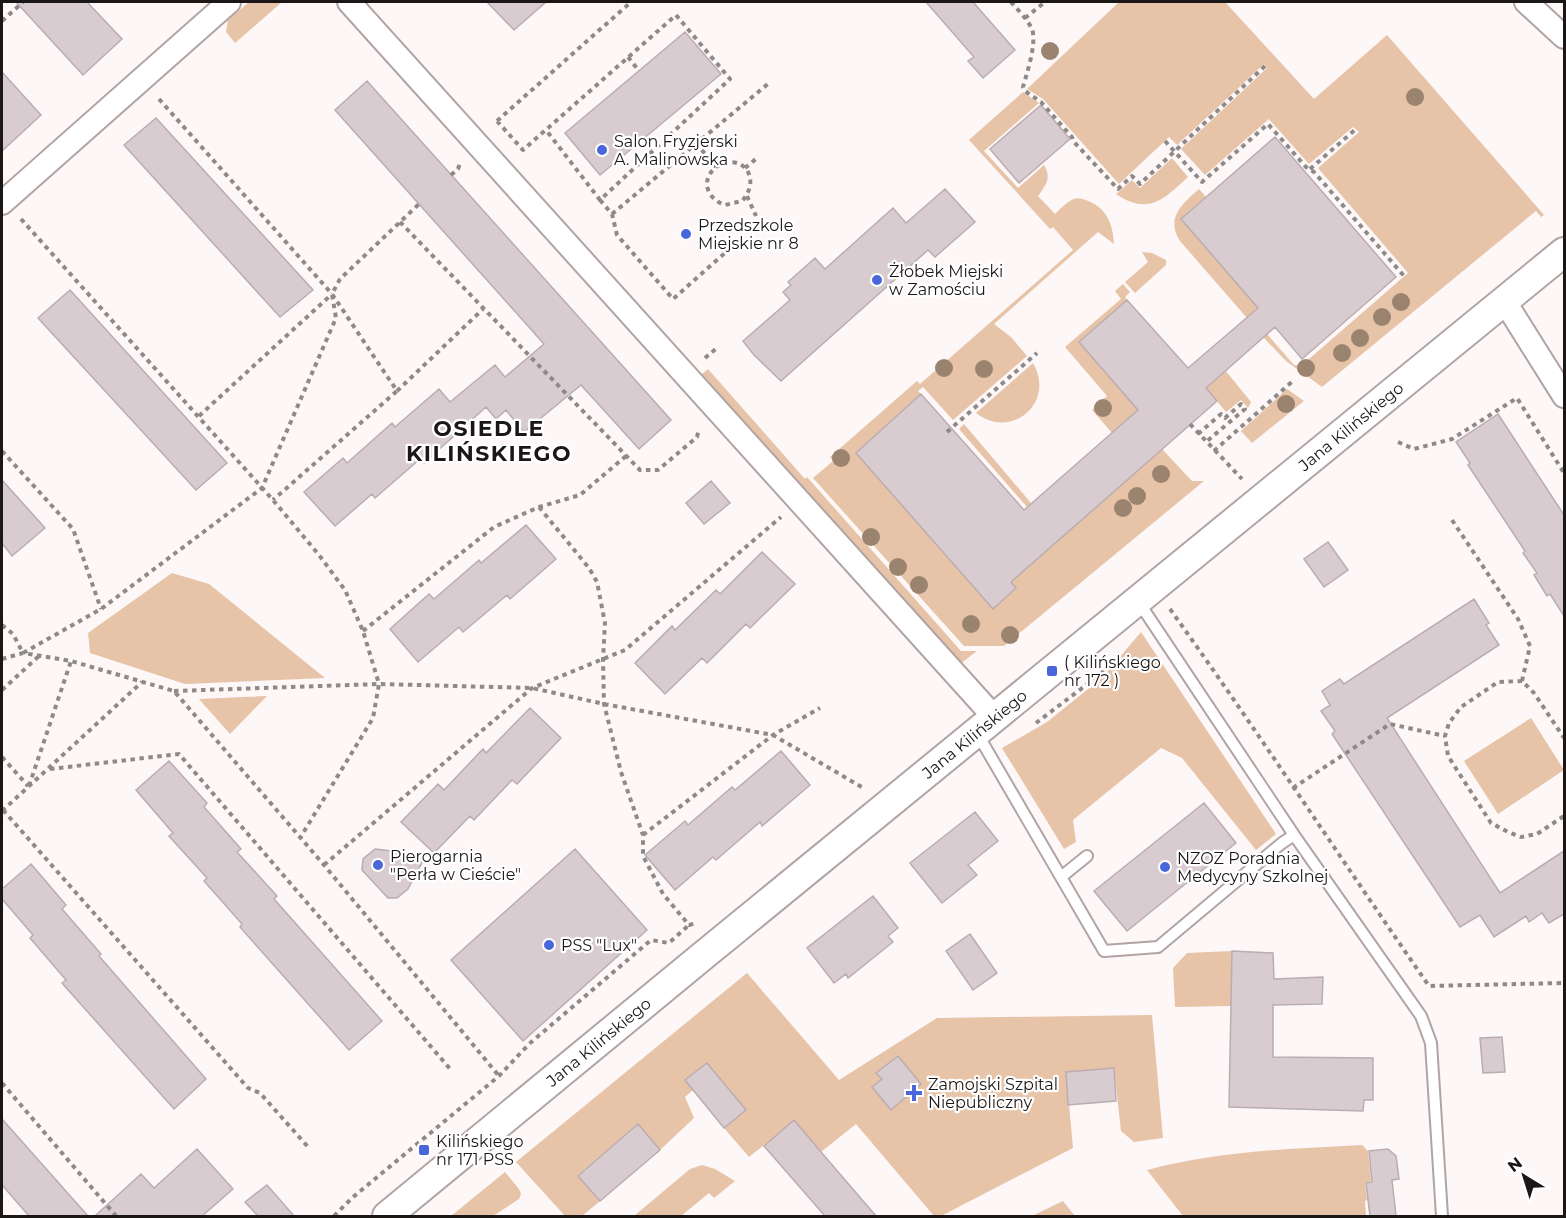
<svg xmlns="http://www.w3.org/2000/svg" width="1566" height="1218" font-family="Montserrat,sans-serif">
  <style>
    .green { fill: #e7c3a7 }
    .building { fill: #d9ccd0; stroke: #baadb2; stroke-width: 1.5 }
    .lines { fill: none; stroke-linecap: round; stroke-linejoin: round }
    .service-casing { stroke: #b2a4a5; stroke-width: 14 }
    .minor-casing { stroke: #b2a4a5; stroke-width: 26 }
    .tertiary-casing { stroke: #b2a4a5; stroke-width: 32 }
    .path { stroke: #8f8a8a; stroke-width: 4; stroke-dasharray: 4.5 4.5; stroke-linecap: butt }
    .service { stroke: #fff; stroke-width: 10 }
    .minor { stroke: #fff; stroke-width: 22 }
    .tertiary { stroke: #fff; stroke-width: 28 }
    .tree { fill: #9b846f }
    .poi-dot { fill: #4967db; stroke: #fff; stroke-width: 2 }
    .labels { text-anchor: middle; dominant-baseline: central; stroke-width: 4.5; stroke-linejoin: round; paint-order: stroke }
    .poi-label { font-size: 16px; fill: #1c1717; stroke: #fff; text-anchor: start }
    .street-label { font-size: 16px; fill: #1c1717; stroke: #fff }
    .district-label { font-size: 22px; font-weight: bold; letter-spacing: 1.5px; fill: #1c1717; stroke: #fff }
  </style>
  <rect width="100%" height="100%" fill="#fdf7f7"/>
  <path class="green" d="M249,2h33l-47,41 -9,-11 2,-12z
    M1119,2h106l89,97 73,-64 157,180 -3,2 -5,-6 -214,176 -36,-26 -23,-24 4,-3 27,31 7,1 107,-93 -90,-105 41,-36 -6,-5 -44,37 -40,-45 -64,56 -24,-26 86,-81 -3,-4 -87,81 -8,-8 -50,47 -76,-85 -16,-10z
    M1023,92l16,11 -55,48 34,37 26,-23c8,13 2,20 -6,31l17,18c5,-5 13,-13 19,-15 4,-2 10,0 14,2 19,7 25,24 26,43l-16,-12 -104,92 17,13 16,19 -74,64 -30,-33 -5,4 3,3 -65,59 137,155 23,-20 -8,-9 22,-14 132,-116 30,32h12l-200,165h-40l-151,-168 20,-17 -3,-4 87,-76 3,3 153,-134 -20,-23 -3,2 -81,-89z
    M1172,158l16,19c-24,22 -39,39 -72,17l16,-14 8,8z
    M1199,189l7,8 -25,22 77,89 -11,10 -67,-77c-15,-23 3,-38 19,-52z
    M1142,252l10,1 14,7v5l-31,28 -10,-11 23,-20z
    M1123,284l7,8 -5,5 2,3 -48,42 59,68 -26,23 -20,-23 15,-14 -42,-49 56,-48 -6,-8z
    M1033,363c23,39 -21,78 -57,50z
    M708,369l97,110 2,-2 154,174h16l-17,13 -258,-290z
    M1225,370l26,32 -3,6 -7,-8 -15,12 -20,-24z
    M1287,389l17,12 -52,42 -11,-12z
    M964,424l67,79 -4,4 -68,-78z
    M172,573l37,11 116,94 -140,6 -95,-31 -2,-20z
    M1141,632l135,202 -20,16 -74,-92 -21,-10 -88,72 3,22 -12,7 -62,-101 45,-26 56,-45z
    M267,696l-37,38 -31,-35z
    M1531,718l33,52 -66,44 -34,-53z
    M1232,951l-1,55 -56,1 -2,-39 14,-15z
    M747,973l92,107 98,-62 215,-3 11,123 -29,4 -13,-11 -7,-63 -48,4 7,76 -132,68h-7l-78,-92 -35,28 -27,-31 -45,36 -25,-29 22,-18 -39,-47 -22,17 8,10 -8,7 9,21 -34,32 -22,-26 -60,51 22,26 -18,15h-17l-49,-54z
    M1362,1145l6,6 3,30 -6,2 2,17 -2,1 1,15h-183l-36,-46c71,-19 142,-21 215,-25z
    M702,1165l13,4 20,12 -21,17 -5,-5 -28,23h-47l56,-47z
    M505,1172l14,17 2,5 -2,5 -26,17h-42z
    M1063,1201l12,15h-43z"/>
  <path class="building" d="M16,2h71l35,37 -39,36z
    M487,2h59l-32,28z
    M926,2h47l42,48 -32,28 -15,-17 6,-4z
    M685,32l36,42 -121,101 -35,-42z
    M2,72l39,43 -39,36z
    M367,81l304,339 -32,29 -58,-64 -57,47 -18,-22 -10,9 -10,-12 -62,56 -4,-4 -45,39 -3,-4 -37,32 -31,-34 39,-34 4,5 45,-40 3,4 44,-38 11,13 45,-37 10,12 39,-33 -209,-234z
    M1041,105l29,34 -51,44 -29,-34z
    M156,118l157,172 -33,27 -156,-172z
    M1275,137l121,140 -94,82 -27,-32 -69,61 11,13 -206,181 5,6 -23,21 -137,-156 65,-59 103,116 114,-100 -59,-68 48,-42 61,68 70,-60 -77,-89z
    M945,189l30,33 -40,35 -7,-7 -147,131 -27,-26 -11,-14 47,-41 -7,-8 8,-7 -3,-3 27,-24 10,11 68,-61 13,15z
    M70,290l157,173 -31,27 -158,-172z
    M1498,414l66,101v101l-14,-22 -3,2 -13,-21 3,-2 -14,-20 2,-2 -57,-86 2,-2 -14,-21z
    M2,480l43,48 -33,28 -10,-13z
    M711,481l19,22 -26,21 -18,-21z
    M526,525l30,34 -46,40 -3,-4 -44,37 -4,-5 -41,35 -28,-33 39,-35 5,5 45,-39 2,3z
    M1328,542l20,28 -24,17 -20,-28z
    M762,552l33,32 -45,44 -4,-4 -39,39 -5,-5 -37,36 -30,-31 37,-37 3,4 41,-40 4,4z
    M1474,599l15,24 -3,2 13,20 -112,73 113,175 64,-42v63l-15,9 -7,-10 -13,9 -3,-6 -32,21 -14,-22 -20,12 -128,-193 3,-3 -14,-20 9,-6 -8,-14 18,-12 4,5z
    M530,708l31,30 -44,46 -5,-4 -38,40 -4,-4 -36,37 -33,-31 37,-38 6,6 39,-41 3,4z
    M781,751l29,34 -48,41 -2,-4 -44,38 -3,-3 -38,33 -30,-35 40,-34 3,4 44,-38 3,3z
    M169,761l38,42 -3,4 37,42 -4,3 40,44 -3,3 108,122 -33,29 -109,-123 2,-3 -38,-43 3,-3 -38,-42 4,-3 -37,-43z
    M1204,803l32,40 -109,88 -33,-40z
    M975,812l23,29 -30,24 9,10 -35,28 -32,-40z
    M375,849l51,6 -18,34 -11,9h-9l-26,-28 1,-11z
    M575,849l72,81 -124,111 -72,-81z
    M31,864l35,41 -4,4 39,45 -2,2 107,123 -32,30 -112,-126 4,-3 -36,-42 3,-3 -31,-36v-10z
    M873,896l25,32 -10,8 5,6 -45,36 -2,-4 -12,9 -27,-35z
    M970,934l27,39 -24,17 -27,-39z
    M1232,951l41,2 1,26 49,-2 -1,27 -49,1v52l100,1v42h-9l-1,11 -134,-4z
    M1502,1037l3,35 -22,1 -3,-35z
    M898,1056l23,28 -30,26 -19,-23 10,-8 -6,-6z
    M707,1063l39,47 -22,18 -39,-48z
    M1114,1068l2,33 -48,4 -2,-33z
    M2,1119l86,97h-59l-27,-31z
    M794,1120l27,32 55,64h-51l-61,-70z
    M638,1124l22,26 -60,51 -22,-25z
    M197,1149l36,40 -31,27h-107l46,-42 13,14z
    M1388,1149l8,7 3,23 -7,1 4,36h-26l-4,-33 6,-1 -3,-31z
    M267,1185l27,31h-36l-13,-14z"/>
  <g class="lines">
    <g class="service-casing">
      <path id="service" d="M1138,601l156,234 127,181 10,27 11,173
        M977,733l127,218 54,-4 124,-104 12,-8
        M1061,877l26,-21"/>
    </g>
    <g class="minor-casing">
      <path id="minor" d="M349,2l646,716
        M1526,2l38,35
        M2,203l227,-201
        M1505,302l59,94"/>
    </g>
    <g class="tertiary-casing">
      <g id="tertiary">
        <path id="s1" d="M387,1216l312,-257 865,-707"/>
      </g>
    </g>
    <path class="path" d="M1011,2c7,8 16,17 21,27 5,14 -5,44 -9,58l2,4 16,11 31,35 1,4 45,48 14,-13 8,8 125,-118
      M1025,18l20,-16
      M2,21l21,-19
      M628,57l11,14
      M159,99l173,195 65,97 -124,109
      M497,121l26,29 153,-135 54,64 -130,121 -54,-70
      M497,121l134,-119
      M1165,141l37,41 66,-58 38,43 8,5 90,104
      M696,143l20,24c-16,13 -9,32 9,38l17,-4c20,-22 1,-50 -26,-34
      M745,168l12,-10
      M1310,169l46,-40
      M451,175l7,-6 2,-6
      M747,196l9,20
      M600,200l12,14 5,21 56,64 70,-62
      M612,214l157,-131
      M21,219l252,281 46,55 26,35 18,41 16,53 -6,34 -73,120
      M400,222l240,248h18l39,-33 2,-8
      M705,358l13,-11
      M397,391l86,-82
      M199,416l133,-122
      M1190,424l52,55
      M947,432l90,-79
      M1198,434l23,-20 4,4 16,-14 4,5 -39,33
      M1398,442l16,7 38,-10 65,-41 47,75
      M2,451l71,78 28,80
      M1214,451l80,-71
      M539,507l50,61 8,14 8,41 -2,37 1,44 17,68 22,63v21l20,38 26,31 8,-2
      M1452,520l66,99 12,27 -8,35 12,12 30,45
      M1170,609c89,124 172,252 259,377l135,-3
      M2,625l11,9 10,19 78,-44 161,-121 74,-170 -4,-24 8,-15 79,-75
      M363,631l131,-104 45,-20 41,-12 46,-39
      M2,659l21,-6 48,8 103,30 150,174 175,211
      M1522,681l-24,1 -37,25 -12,16 -4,13 3,20 43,67 17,9 13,5 16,-3 27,-18
      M2,690l37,-34
      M174,691l205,-7 153,4 72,16 169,31 92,54
      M1036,723l66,-50 9,-11
      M2,757l26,29
      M50,769l129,-15 272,316
      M29,786l42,-125
      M1293,788l97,-64 55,12
      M3,810l245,278 12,5 49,55
      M2,811l140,-129
      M643,835l130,-100 47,-27
      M324,865l208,-177 93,-38 156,-133
      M2,1083l114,133
      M334,1216l18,-18 147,-122 30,-32 122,-104 18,3 20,-18"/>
    <use href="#service" class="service"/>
    <use href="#minor" class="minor"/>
    <use href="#tertiary" class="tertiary"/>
  </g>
  <g class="tree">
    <circle cx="1050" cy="51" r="9"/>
    <circle cx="1415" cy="97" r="9"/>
    <circle cx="1401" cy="302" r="9"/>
    <circle cx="1382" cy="317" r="9"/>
    <circle cx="1360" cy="338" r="9"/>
    <circle cx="1342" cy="353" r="9"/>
    <circle cx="944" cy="368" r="9"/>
    <circle cx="1306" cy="368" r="9"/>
    <circle cx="984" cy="369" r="9"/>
    <circle cx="1286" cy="404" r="9"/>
    <circle cx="1103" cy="408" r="9"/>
    <circle cx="841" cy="458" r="9"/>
    <circle cx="1161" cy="474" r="9"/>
    <circle cx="1137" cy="496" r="9"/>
    <circle cx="1123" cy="508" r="9"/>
    <circle cx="871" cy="537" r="9"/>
    <circle cx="898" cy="567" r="9"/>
    <circle cx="919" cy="585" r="9"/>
    <circle cx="971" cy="624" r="9"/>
    <circle cx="1010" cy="635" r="9"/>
  </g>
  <g class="poi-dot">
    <circle cx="602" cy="150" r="6"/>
    <circle cx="686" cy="234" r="6"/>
    <circle cx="877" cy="280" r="6"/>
    <rect x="1046" y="665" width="12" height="12" rx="3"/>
    <circle cx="378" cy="865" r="6"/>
    <circle cx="1165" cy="867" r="6"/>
    <circle cx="549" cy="945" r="6"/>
    <path d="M911 1084h6v6h6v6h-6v6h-6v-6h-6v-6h6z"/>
    <rect x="418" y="1144" width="12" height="12" rx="3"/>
  </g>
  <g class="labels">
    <g class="poi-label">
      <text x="614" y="141">Salon Fryzjerski<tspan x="614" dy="18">A. Malinowska</tspan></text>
      <text x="698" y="225">Przedszkole<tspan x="698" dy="18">Miejskie nr 8</tspan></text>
      <text x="889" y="271">Żłobek Miejski<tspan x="889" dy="18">w Zamościu</tspan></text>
      <text x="1064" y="662">( Kilińskiego<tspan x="1064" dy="18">nr 172 )</tspan></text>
      <text x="390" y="856">Pierogarnia<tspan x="390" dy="18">"Perła w Cieście"</tspan></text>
      <text x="1177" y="858">NZOZ Poradnia<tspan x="1177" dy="18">Medycyny Szkolnej</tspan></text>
      <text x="561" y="945">PSS "Lux"</text>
      <text x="928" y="1084">Zamojski Szpital<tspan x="928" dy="18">Niepubliczny</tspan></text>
      <text x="436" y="1141">Kilińskiego<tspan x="436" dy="18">nr 171 PSS</tspan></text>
    </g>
    <g class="street-label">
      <text stroke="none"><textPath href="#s1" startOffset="1246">Jana Kilińskiego</textPath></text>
      <text stroke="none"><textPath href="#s1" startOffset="760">Jana Kilińskiego</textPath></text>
      <text stroke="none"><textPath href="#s1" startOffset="274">Jana Kilińskiego</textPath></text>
    </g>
    <g class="district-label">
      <text x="489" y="428">OSIEDLE<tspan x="489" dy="25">KILIŃSKIEGO</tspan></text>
    </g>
  </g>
  <rect width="1566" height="1218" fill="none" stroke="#1c1717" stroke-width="6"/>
  <g transform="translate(1524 1176) rotate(322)" stroke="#ffffff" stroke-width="4.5" paint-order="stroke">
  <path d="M0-4.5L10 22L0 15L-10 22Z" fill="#1c1717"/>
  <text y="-9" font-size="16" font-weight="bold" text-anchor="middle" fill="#1c1717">N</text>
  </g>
</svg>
